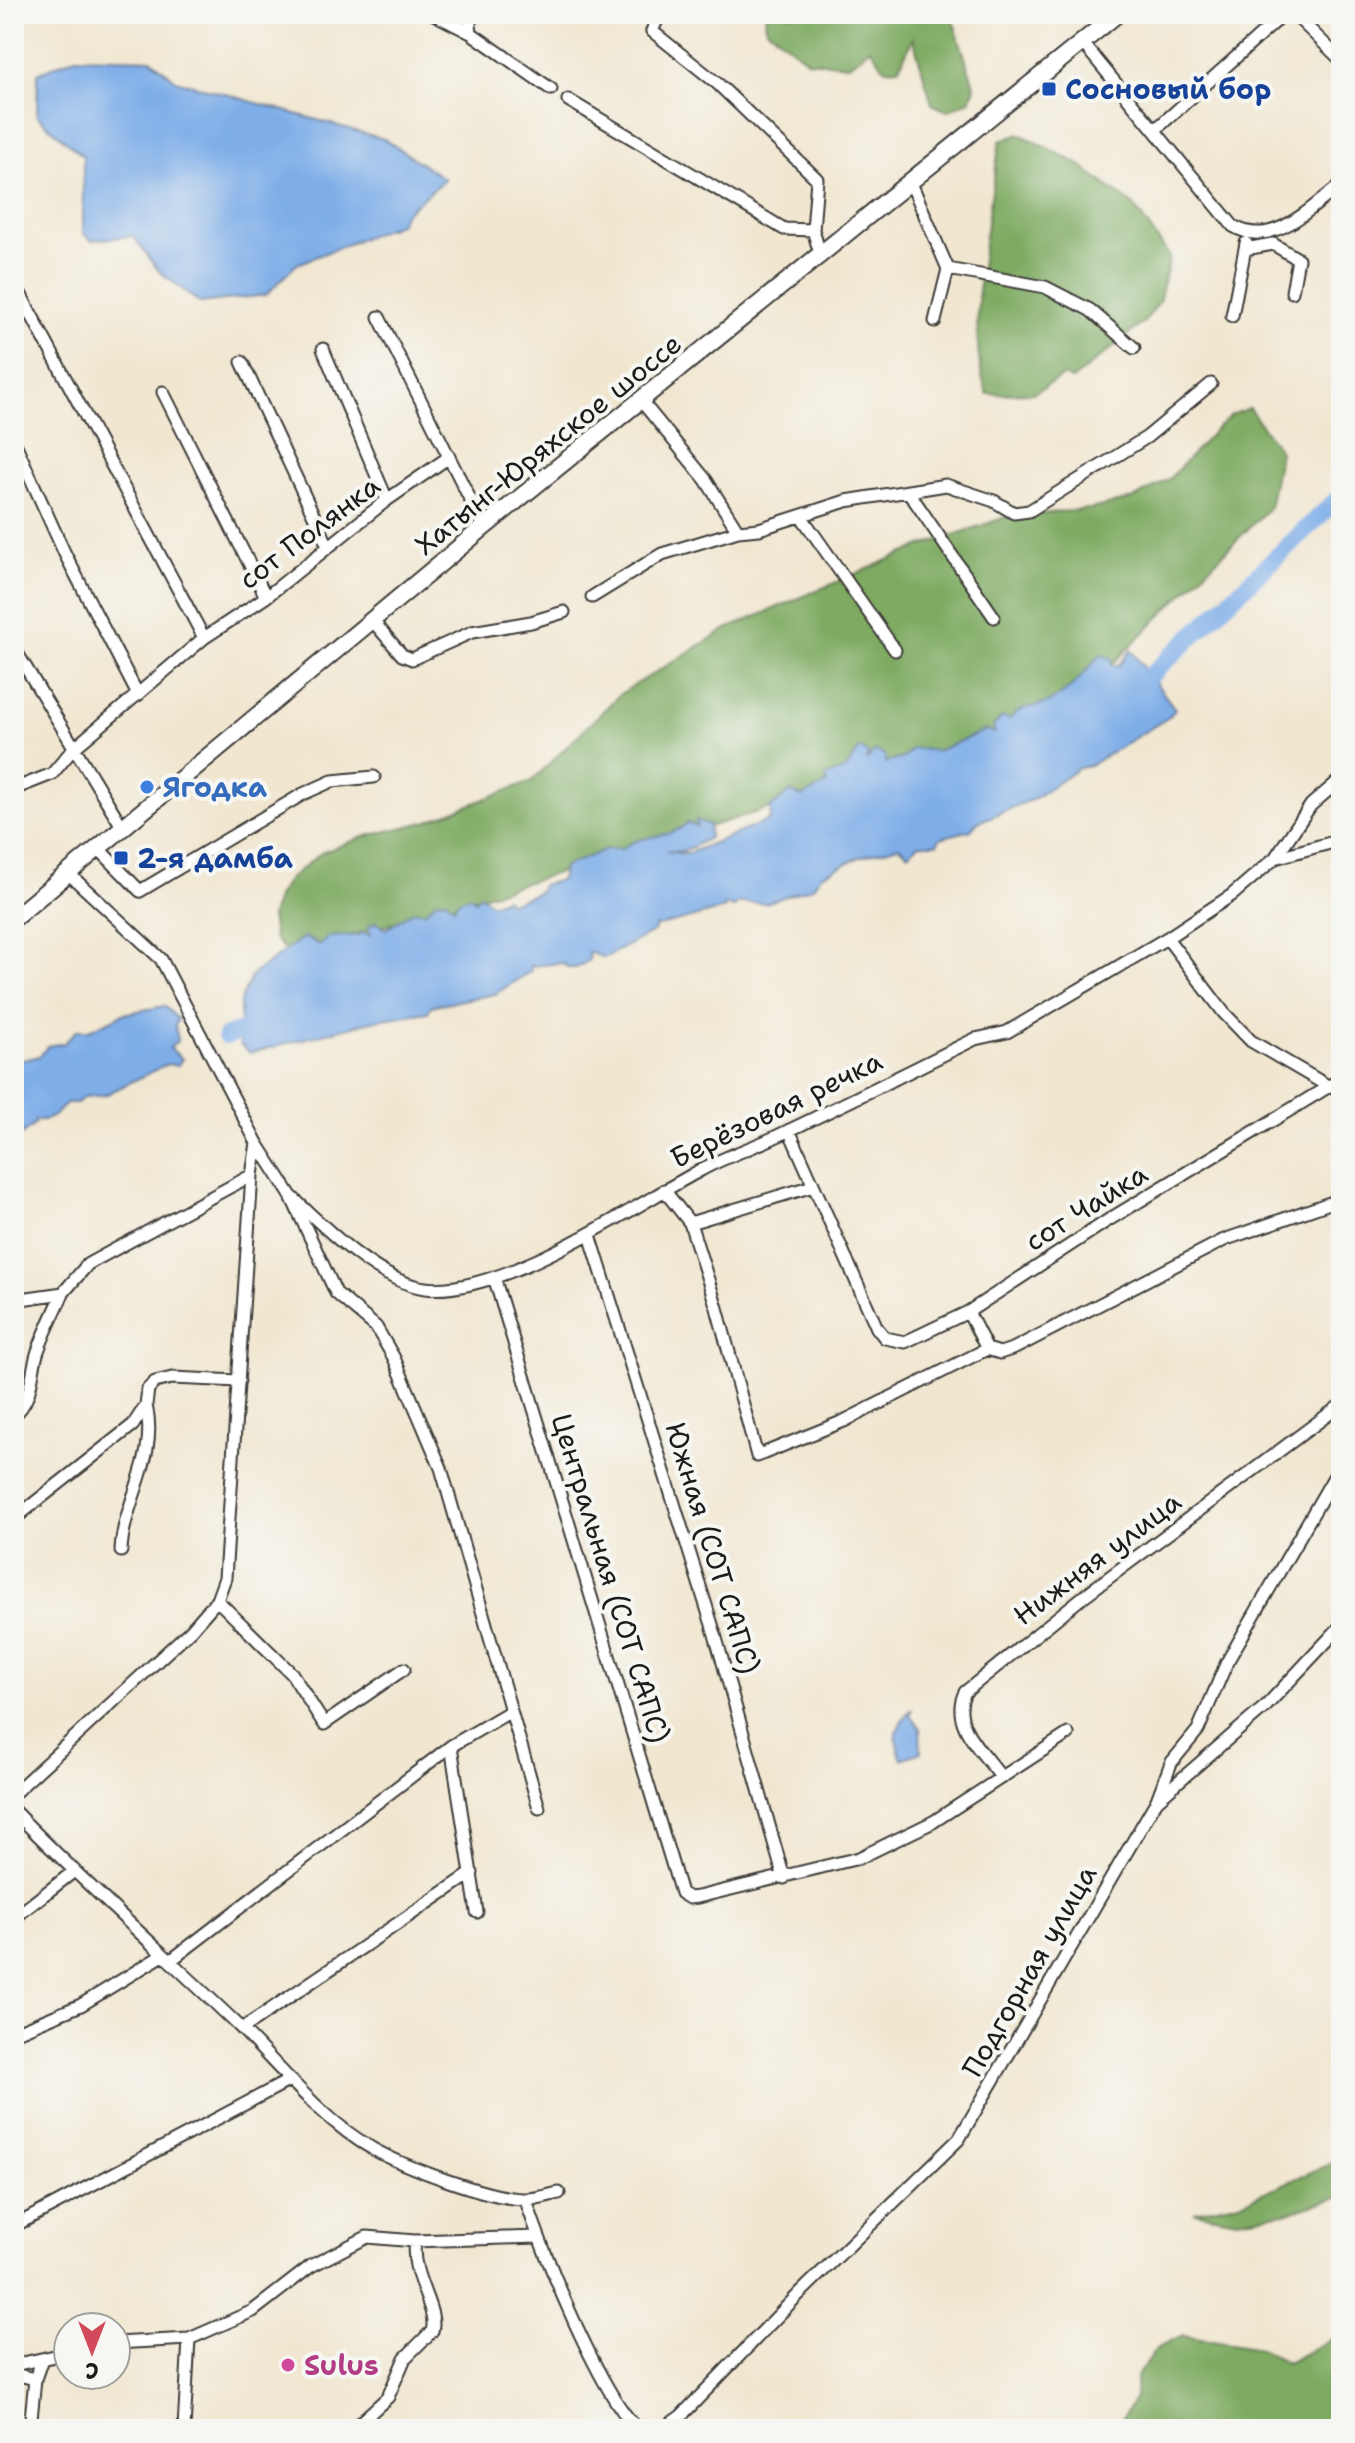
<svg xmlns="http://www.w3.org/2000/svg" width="1355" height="2443" font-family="'Shantell Sans',sans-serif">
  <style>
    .forest { fill: #7eaa62; stroke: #4d633f; stroke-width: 2 }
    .water { fill: #7eade8; stroke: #4d6482; stroke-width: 2 }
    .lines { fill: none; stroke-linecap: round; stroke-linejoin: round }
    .river { stroke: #7eade8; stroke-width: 18 }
    .street-casing { stroke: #3c3a37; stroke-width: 15 }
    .secondary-casing { stroke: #3c3a37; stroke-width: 20 }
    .street { stroke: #fff; stroke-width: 11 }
    .secondary { stroke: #fff; stroke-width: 16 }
    .transit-dot { fill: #1a4fb4; stroke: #f6f6f2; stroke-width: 3 }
    .shop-dot { fill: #3f7fe0; stroke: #f6f6f2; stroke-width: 3 }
    .hotel-dot { fill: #d1479c; stroke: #f6f6f2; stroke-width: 3 }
    .labels { text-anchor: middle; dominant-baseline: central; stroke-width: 8; stroke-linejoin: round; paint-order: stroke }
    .transit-label { font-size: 28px; font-weight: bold; fill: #164399; stroke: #f6f6f2; text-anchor: start }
    .street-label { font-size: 28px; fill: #1c1c1c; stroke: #f6f6f2 }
    .shop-label { font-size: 28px; font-weight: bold; fill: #366cbe; stroke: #f6f6f2; text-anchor: start }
    .hotel-label { font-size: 28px; font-weight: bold; fill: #b23c85; stroke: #f6f6f2; text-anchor: start }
  </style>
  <rect width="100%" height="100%" fill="#f6f6f2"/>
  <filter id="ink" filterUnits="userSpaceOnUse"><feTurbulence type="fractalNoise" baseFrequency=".0125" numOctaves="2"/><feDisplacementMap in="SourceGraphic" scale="16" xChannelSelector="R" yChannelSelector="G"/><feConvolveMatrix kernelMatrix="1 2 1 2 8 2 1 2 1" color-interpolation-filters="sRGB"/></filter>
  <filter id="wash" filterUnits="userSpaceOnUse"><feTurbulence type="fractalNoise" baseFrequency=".006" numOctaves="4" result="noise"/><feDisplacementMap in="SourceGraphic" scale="32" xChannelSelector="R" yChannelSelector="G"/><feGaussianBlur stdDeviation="1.8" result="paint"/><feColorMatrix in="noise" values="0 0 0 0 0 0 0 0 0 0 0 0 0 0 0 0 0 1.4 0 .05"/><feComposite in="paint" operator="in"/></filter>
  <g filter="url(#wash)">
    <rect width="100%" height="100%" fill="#f1e7d1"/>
    <path class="forest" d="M765,14h186l24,74 -6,13 -22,10 -15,-7 -19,-66 -14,30 -14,1 -15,-21 -21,17 -41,-4 -42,-33z
      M1020,134l57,29 57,43 36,51 -11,45 -15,20 -72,58 -9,-4 -29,17 -47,1c-24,-66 3,-183 13,-253z
      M1249,408l31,43 -11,57 -214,213 -766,234 -15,-17 -3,-22 7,-21 11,-16 32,-26 42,-16 62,-15 107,-41 88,-87 107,-65 189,-81 90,-31 84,-8 43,-10 36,-20 46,-49 16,-15z
      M1341,2159v38l-56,16 -48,7 -43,-8 50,-11z
      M1341,2334v95h-225l19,-32 1,-20 21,-29 26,-12 77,13 27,14z"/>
    <path class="water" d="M76,57l75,2 25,21 208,59 61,40 -41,35 -5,10 -102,40 -31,31 -66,8 -41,-32 -26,-35 -42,4 -8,-7v-77l-46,-40 1,-43z
      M1131,650l44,59 -6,8 -80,49 -10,2 -46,31 -55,23 -7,8 -31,8 -3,6h-18l-11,10 -9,-8 -39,11 -39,18 -8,12 -47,16h-28l-5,5 -6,-3 -4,4c-14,3 -59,18 -68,17v5l-51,27 -16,-6 1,8 -13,8h-8l-5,-5 -32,3v5l-36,23 -64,12 -3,6 -52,8 -126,33 -10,-8v-44l12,-26 52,-38 16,8 8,-8 31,-2 2,-3 9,3 -2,-8 8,-5 10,7 27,-18h13l10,-10 10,-1 8,7 5,-7 11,-4 5,4 5,-5 12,9 13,-6 5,5 29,-11 3,-7 19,-5 2,-13 44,-18h15c17,-16 48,-9 65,-26l10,3 -1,-6 13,5v13l-25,13h-18l20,3 84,-34 1,-13 19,-15 12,5 25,-13 -1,-7 21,-9 13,-20 9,7 -3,6 9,-10 10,4v8l18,-5 10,-10 24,3 49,-21 9,3 -2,-6 9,-10 8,2c13,-15 23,-10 39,-17 21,-10 36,-30 51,-47l12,3v7l6,1z
      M164,1006l14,13 -3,6 3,15 -8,8 12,11 -5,7 -10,-2 -62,31 -21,2 -7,6h-11c-8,11 -17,19 -31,17v4l-21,17v-79l26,-6 8,-10 16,-3 13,-13h12l34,-16z
      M912,1708l-2,7 10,13 1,24 -19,7c-10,-22 -6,-33 10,-51z"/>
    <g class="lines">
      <path class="river" d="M1136,689l205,-193
        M226,1036l37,-12"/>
    </g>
  </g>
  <g filter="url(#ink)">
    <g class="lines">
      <g class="street-casing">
        <path id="street" d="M434,14l37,19 80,56
          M469,14l2,19
          M660,14l-8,17 66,53 99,95 -4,51 8,27
          M1294,14l47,46
          M1082,42l151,184c40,24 76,-18 108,-41
          M568,100l216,129 29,1
          M1155,130l129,-116
          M911,183l37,86 97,18 45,23 44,38
          M1245,249l28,-5 25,15 -6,33
          M14,282l190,356
          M1232,316l14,-73
          M379,317l70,140
          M935,321l13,-52
          M323,349l64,151
          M242,362l86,184
          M163,392l103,205
          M642,402l64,78 32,51 21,-2 87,-28 100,-16 48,16 20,12 15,-2 118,-74 64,-53
          M14,441l51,113 73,141
          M908,491l86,126
          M801,516l94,134
          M592,597l70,-43 76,-23
          M372,620l30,35 10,4 60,-27 59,-10 33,-10
          M14,648l109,180
          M14,789l38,-15 21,-25 131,-111 62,-41 121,-97 62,-43 35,70
          M99,849l41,42 163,-97 29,-13 42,-4
          M1275,858l66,-18
          M1167,938l57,75 27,28 77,45
          M789,1130l88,198 8,10 20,4 63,-30 142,-93 231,-140
          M257,1143l34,53 45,97 40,34 18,31 47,110 98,340
          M664,1190l26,33 27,85 40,148 87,-35 143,-72 13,4 15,-5 209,-108 117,-41
          M291,1196c33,31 88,86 134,92 77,9 208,-82 276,-118 23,-13 48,-21 72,-32 68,-32 135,-66 202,-99l32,-7 160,-94 65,-43 43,-37 36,-53 30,-26
          M690,1223l123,-37
          M590,1235l124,396 70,247
          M494,1277l187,616 8,5 9,-1 161,-39 74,-36 135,-88
          M14,1300l49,-7 25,-29 164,-89
          M968,1312l19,37
          M14,1415c20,-17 16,-41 24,-64 7,-20 17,-39 25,-58
          M14,1519l119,-94 13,-20 2,-16 7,-7 17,-4 67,3
          M121,1551c2,-50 38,-93 25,-146
          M217,1600l75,74 32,50 80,-55
          M451,1746l26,166
          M1001,1777c-18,-25 -52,-53 -36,-85l119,-96 257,-191
          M14,1793l177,-163 26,-30 8,-22 27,-403 5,-32 -96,-184 -92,-85
          M1157,1800l109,-94 75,-80
          M14,1811c72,74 150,143 225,215 40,40 84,95 134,123 32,18 115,49 150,50 12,1 25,-4 36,-6
          M14,1918l59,-46
          M170,1961l281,-215 60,-35
          M242,2029l230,-156
          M14,2033l67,-28 82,-50
          M526,2200c15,48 77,202 113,229
          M14,2226l274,-145
          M116,2343l73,-4 64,-28 58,-45 56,-29 48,4 123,-4
          M14,2365l54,-12
          M14,2374l21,5
          M30,2429l5,-50 7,-20
          M184,2429l5,-90
          M353,2429l35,-32 17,-39 27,-27c7,-22 -23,-56 -17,-90
          M663,2429l18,-13 118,-122 160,-155 198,-339 14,-37 27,-33 29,-68 114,-197"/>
      </g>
      <g class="secondary-casing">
        <path id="secondary" d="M14,918l470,-391 633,-513"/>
      </g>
      <use href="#street" class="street"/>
      <use href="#secondary" class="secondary"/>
    </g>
  </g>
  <g class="transit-dot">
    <rect x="1041" y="81" width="16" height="16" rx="4"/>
    <rect x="113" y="850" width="16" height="16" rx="4"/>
  </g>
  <circle class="shop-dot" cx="147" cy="787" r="8"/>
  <circle class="hotel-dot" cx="288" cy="2365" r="8"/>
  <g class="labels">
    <g class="transit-label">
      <text x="1065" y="89">Сосновый бор</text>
      <text x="137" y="858">2-я дамба</text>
    </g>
    <g class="street-label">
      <text transform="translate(548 444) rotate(-39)">Хатынг-Юряхское шоссе</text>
      <text transform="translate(309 532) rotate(-37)">сот Полянка</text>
      <text transform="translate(776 1109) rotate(-26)">Берёзовая речка</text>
      <text transform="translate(1086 1207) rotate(-32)">сот Чайка</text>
      <text transform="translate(713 1548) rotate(73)">Южная (СОТ САПС)</text>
      <text transform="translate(1097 1558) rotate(-37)">Нижняя улица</text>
      <text transform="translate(611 1578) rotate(73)">Центральная (СОТ САПС)</text>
      <text transform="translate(1029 1971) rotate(-60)">Подгорная улица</text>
    </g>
    <g class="shop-label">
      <text x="163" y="787">Ягодка</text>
    </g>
    <g class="hotel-label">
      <text x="304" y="2365">Sulus</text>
    </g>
  </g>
  <rect width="1355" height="2443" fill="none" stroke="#f6f6f2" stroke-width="48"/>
  <g transform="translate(92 2351) rotate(180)"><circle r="38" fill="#f6f6f2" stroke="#9f9f9c" stroke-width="2"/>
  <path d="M0-6L14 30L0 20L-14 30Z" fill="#d1495b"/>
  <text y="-12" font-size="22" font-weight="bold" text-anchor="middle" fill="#1c1c1c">С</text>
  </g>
</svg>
